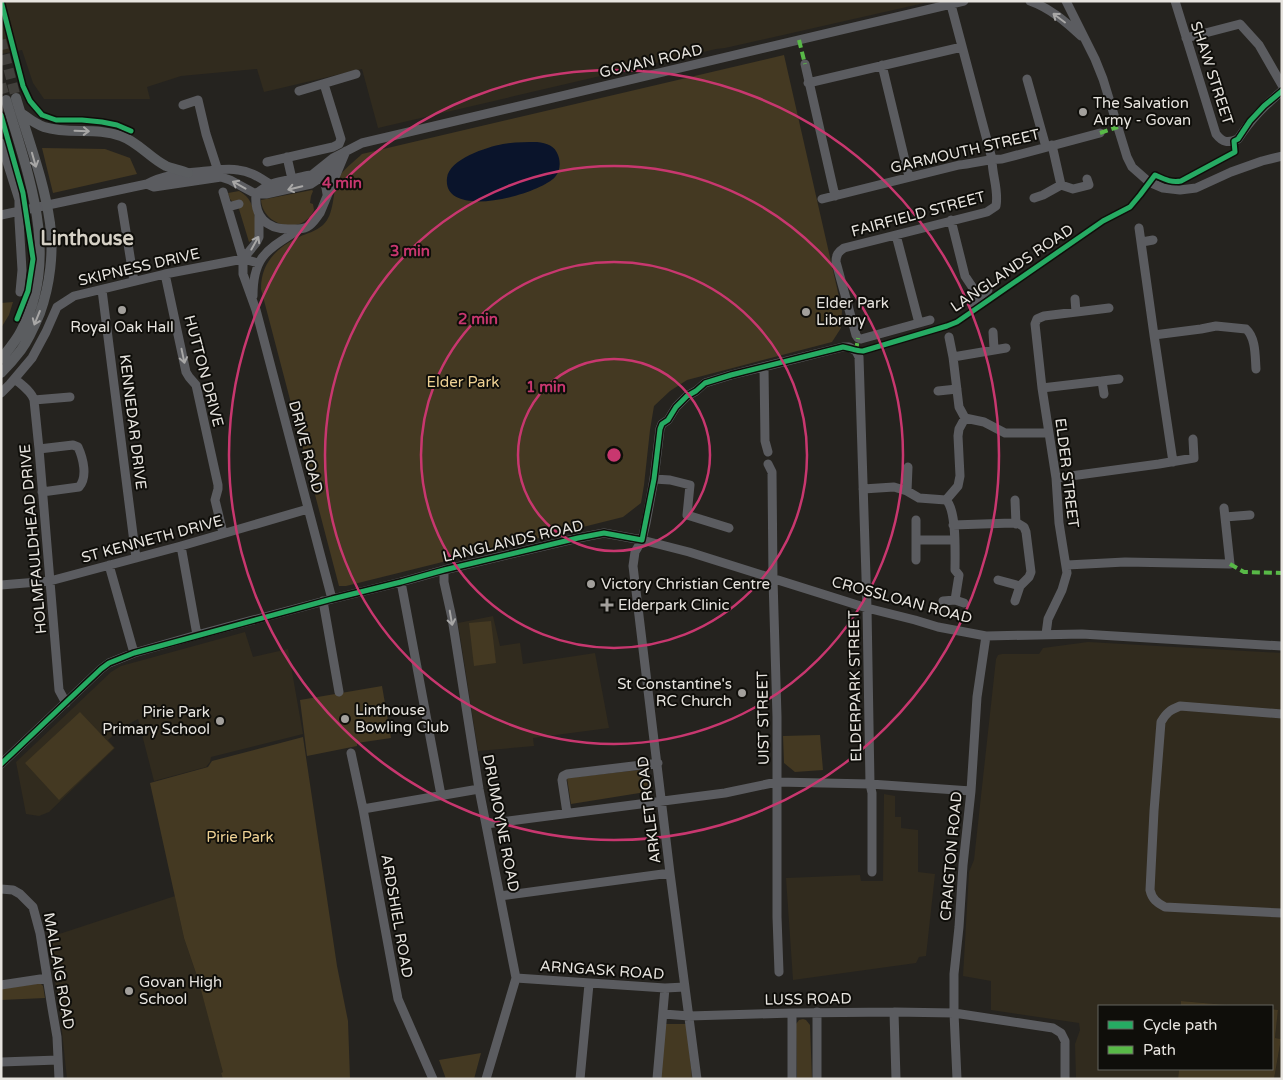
<svg xmlns="http://www.w3.org/2000/svg" width="1283" height="1080" font-family="'Varela Round',sans-serif">
  <style>
    .built { fill: #312b1e }
    .green { fill: #443922 }
    .water { fill: #0a142b }
    .lines { fill: none; stroke-linecap: round; stroke-linejoin: round }
    .major-tunnel { stroke: #42403c; stroke-width: 10; stroke-dasharray: 10 5; stroke-linecap: butt }
    .minor { stroke: #5b5c60; stroke-width: 9 }
    .major { stroke: #5b5d60; stroke-width: 10 }
    .quiet { stroke: #58b947; stroke-width: 4; stroke-dasharray: 8 4; stroke-linecap: butt }
    .cycleway-casing { stroke: #0f0e0a; stroke-width: 8 }
    .cycleway { stroke: #26ab63; stroke-width: 5 }
    .oneway { stroke: #a8a7a6 }
    .ring { fill: none; stroke: #c8376f; stroke-width: 2.5 }
    .poi-dot { fill: #a3a09c; stroke: #0f0e0a; stroke-width: 2 }
    .labels { text-anchor: middle; dominant-baseline: central; stroke-width: 4; stroke-linejoin: round; paint-order: stroke }
    .street-label { font-size: 15px; fill: #e7e4df; stroke: #0f0e0a }
    .poi-label { font-size: 15px; fill: #e7e4df; stroke: #0f0e0a; text-anchor: start }
    .park-label { font-size: 15px; fill: #eed194; stroke: #0f0e0a }
    .district-label { font-size: 20px; font-weight: bold; fill: #d5d0c5; stroke: #0f0e0a }
    .centre { fill: #c8376f; stroke: #0f0e0a; stroke-width: 2.5 }
    .ring-label { font-size: 15px; text-anchor: middle; font-weight: bold; fill: #c8376f; stroke: #0f0e0a; stroke-width: 4; stroke-linejoin: round; paint-order: stroke }
  </style>
  <rect width="100%" height="100%" fill="#25231f"/>
  <path class="built" d="M1,1h932l-208,47 -9,1 -338,79 -16,-59 -98,23 -7,-23 -76,7 -34,11 3,12h-106l-11,-16 -11,-33 -21,4z
    M493,616l7,30 20,-3 3,21 72,-11 14,75 -76,10 1,8 -56,5 -20,-128z
    M245,632l8,25 35,-8 15,85 -92,23 -1,5 -4,5 -52,14 -16,-62 -15,8 -15,13 7,8 -66,64 -10,4 -13,-2 -10,-52 95,-90 10,-6z
    M1088,642l194,11v426h-8l7,-40 -6,-1 3,-28 -6,-1v-3h-34l-57,-5v5h-82v63h80l-1,10h-102l-1,-35 5,-14 -1,-7 -88,-13v-29l-28,-5 6,-104 5,-12 22,-201 2,-4 4,-1h37l4,-6z
    M884,794l11,2v21h6v11l17,2v42l17,2 -9,82 -7,1 -3,6 -123,17 -7,-102 74,-3 1,6h22z
    M175,896l9,42 14,41 26,93 -3,1 2,6h-156l-8,-76 -12,-65z"/>
  <path class="green" d="M784,55l58,255 -1,18 -9,14 -145,38 -17,11 -16,15 -4,24 -6,55 -3,18 -18,14 -277,69h-7l-78,-297c0,-26 15,-41 38,-52 8,-4 16,-5 24,-12 12,-11 9,-32 15,-46 3,-8 18,-19 24,-25z
    M42,148l63,1 25,9 7,16 -84,19z
    M312,190l1,1 -2,5 -1,7 3,1 1,6c-11,26 -51,17 -53,-10z
    M239,191c3,2 5,3 7,5 10,10 11,30 8,43l-5,3 -10,-33 -9,-10 -2,-6z
    M13,302l-4,13 -8,13v-25z
    M491,621l5,42 -22,3 -5,-43z
    M382,686l9,52 -34,5v3l-50,10 -7,-56z
    M80,712l34,36 -55,52 -34,-37z
    M820,735l3,35 -28,2 -11,-9 -1,-27z
    M303,737l34,229 11,55 2,58h-127l-2,-6 2,-1 -25,-93 -14,-41 -34,-155 58,-16 4,-6z
    M648,769l4,22 -81,13 -4,-26z
    M35,984h6l2,2 2,12 -44,2v-11z
    M1181,1001l57,5h-57z
    M1272,1009l6,1 -3,28 6,1 -7,40h-96l1,-10h93z
    M803,1019l3,1 4,5 2,54h-15l-1,-55 3,-4z
    M664,1024h23l5,55h-32z
    M481,1053l-7,26h-28l-7,-19z"/>
  <path class="water" d="M537,142c10,1 18,4 21,13 3,8 2,16 -3,22 -16,18 -113,44 -108,1 2,-19 40,-31 56,-34 11,-2 23,-2 34,-2z"/>
  <g class="lines">
    <path class="major-tunnel" d="M1,40l15,58
      M1,84l5,16"/>
    <path class="minor" d="M1030,1c20,7 36,21 51,35
      M1066,1l29,58 8,20 24,78 5,10 17,15 14,6 17,2 16,-2 35,-16 31,-11 20,-5
      M1175,1l41,133c7,9 12,9 22,5 14,-21 25,-32 44,-48
      M1186,38l54,-14 19,21 23,40
      M805,64l30,132
      M882,65l27,112
      M1027,79l19,68
      M808,83l154,-36
      M299,91l57,-17
      M183,105l15,-5 8,34 13,40
      M1,143l18,57v20l3,50 -2,22
      M1052,145l9,40
      M287,157l5,22
      M267,162l66,-15 6,-3 2,-5 -17,-55
      M313,174l20,-16 29,-15 602,-142
      M147,184l7,3 67,-10 9,3 26,14h10l45,-10 15,-10 13,-12
      M223,192l20,67
      M327,194c-3,-26 -16,-19 -35,-15 -18,4 -21,3 -36,15 -2,22 10,35 32,35 6,0 13,1 19,-2 6,-3 9,-9 13,-14l26,-62
      M1034,198l9,-3 18,-10 12,4 16,-4 -2,-6
      M822,199l137,-34c14,-1 28,-6 43,-6l98,-26
      M122,207l12,74
      M228,207l11,-3
      M259,214v23l-3,6 -13,16v15l13,36 76,289
      M1,215l146,-31c18,-10 41,-11 60,-13 11,-1 21,-3 31,-1 12,1 22,8 32,14
      M951,220l14,56 14,21
      M1139,228l15,107
      M896,235l23,88
      M1142,242l11,-2
      M165,274l21,98 3,5 7,8 22,100v4l-3,11 8,33
      M102,290l34,268
      M253,296c0,-40 14,-46 45,-66
      M1075,299l1,13
      M971,303l17,-13
      M930,320l-69,19 -3,-1 -2,-3 -20,-73c0,-7 2,-10 8,-14l143,-36 9,-6c3,-16 -4,-30 -4,-47l-42,-158
      M993,332l1,17
      M949,337l4,20 6,50 6,11 19,4 21,11h43
      M953,357l53,-9
      M764,367l1,74 3,11
      M15,379c7,6 17,13 19,21l5,49 20,241 7,13
      M1102,381l2,13
      M1042,388l77,-9
      M938,391l19,-2
      M1,393l9,-9 22,-26 14,-26 11,-25 17,-11 91,-22 78,-15 15,4
      M34,400l36,-3
      M39,449l34,-4 5,2c5,11 10,30 1,40l-37,5
      M1173,462l-19,-127 47,-6 15,-3 30,3c10,9 9,27 10,40
      M768,464l4,8 1,107 4,138v200l2,55
      M1056,478l103,-14 35,-6 -1,-19
      M654,479l16,1 20,5 -3,30 42,13
      M863,489l31,-2 13,4 12,7 27,2c11,10 9,54 9,70l4,5 -4,25
      M907,491l1,-24
      M946,500l12,-14 2,-10 -2,-40 1,-7 6,-11
      M1015,500l1,24
      M1225,517l25,-2
      M916,520v20h38
      M953,525l59,-2 7,1 5,3 2,5 5,40 -2,5 -9,9 -5,15
      M916,540v20
      M181,546l16,89
      M109,565l25,88
      M1067,565l58,-3 105,2 -6,-56
      M444,570v12l8,36 27,171 37,189 -30,101
      M998,580l22,6
      M401,582l40,213
      M1,585l49,-4 131,-35 127,-37
      M323,601l16,91
      M943,601l12,-1 9,3
      M1046,634l2,-15 14,-29 5,-17 -8,-50 -3,-45 -14,-90 -7,-64 2,-5 7,-3 65,-8
      M1282,714l-102,-8c-10,4 -14,7 -19,16l-7,89 -4,79c2,9 7,13 15,17l117,6
      M351,753l12,56 35,190 35,80
      M1,764l100,-95 8,-6 25,-10 63,-18 135,-36 69,-17 43,-12 134,-32 26,-5 38,7 47,12 178,56 48,12 23,7 48,9 96,-2 200,12
      M363,809l116,-20
      M567,813l-5,-33 1,-4 4,-2 91,-11
      M486,824l239,-31 52,-11 93,2 101,7
      M1,889l12,1 7,4 13,13 7,26 12,75 5,29 2,42
      M500,896l170,-23
      M516,978l149,10 20,-1
      M1,985l46,-7
      M894,1012l2,67
      M792,1013v66
      M664,1014l25,2 103,-3 102,-1 60,1 99,15 8,5 4,8v38
      M1,1062l57,-2
      M580,1079l9,-95
      M657,1079l8,-91
      M697,1079l-27,-206 -37,-307 2,-14 7,-12 4,-17 8,-44 6,-50 2,-5 6,-4 8,-13 11,-11 9,-5 9,-8 26,-8 112,-28h6l7,4 3,6 8,251 3,176 2,9v79
      M817,1079v-67
      M957,1079l-3,-66v-39l5,-47 4,-62 8,-74 6,-94 9,-61"/>
    <path class="major" d="M21,113c7,5 14,11 23,14 25,8 52,0 77,9 17,6 29,22 45,30 7,3 15,4 22,7
      M1,359c7,-9 15,-18 20,-28 40,-74 7,-157 -15,-231
      M1,373c7,-7 14,-15 20,-23 8,-11 14,-25 19,-37 10,-28 14,-61 10,-90 -6,-43 -22,-84 -34,-125"/>
    <path class="quiet" d="M799,40l6,24
      M1100,133l18,-6
      M856,351l2,-13
      M1230,564l14,8 38,1"/>
    <g class="cycleway-casing">
      <path id="cycleway" d="M1,1l22,85 7,15 12,14 14,5h26l20,2 15,3 14,6
        M1,115l22,78 10,66 -5,32 -11,28
        M1,764l100,-95 8,-6 25,-10 198,-54 69,-17 43,-12 134,-32 26,-5 38,7 12,-61 6,-50 2,-5 6,-4 8,-13 11,-11 9,-5 9,-8 26,-8 112,-28c7,1 13,4 20,4l84,-25 10,-4 146,-101 27,-14 10,-12 15,-20c9,4 16,8 26,6l54,-29 -1,-11 4,-2 12,-18 14,-15 18,-15"/>
    </g>
    <use href="#cycleway" class="cycleway"/>
  </g>
  <defs><path id="oneway-shaft" d="M-6 0H5M1.5-3L5.5 0L1.5 3" fill="none" stroke-width="1.6" stroke-linecap="round" stroke-linejoin="round" transform="scale(1.25)"/></defs>
  <g class="oneway">
    <use href="#oneway-shaft" transform="translate(1059 18) rotate(-143)"/>
    <use href="#oneway-shaft" transform="translate(82 131) rotate(2)"/>
    <use href="#oneway-shaft" transform="translate(34 160) rotate(74)"/>
    <use href="#oneway-shaft" transform="translate(239 185) rotate(-151)"/>
    <use href="#oneway-shaft" transform="translate(295 188) rotate(167)"/>
    <use href="#oneway-shaft" transform="translate(255 243) rotate(-61)"/>
    <use href="#oneway-shaft" transform="translate(37 318) rotate(112)"/>
    <use href="#oneway-shaft" transform="translate(183 356) rotate(78)"/>
    <use href="#oneway-shaft" transform="translate(451 618) rotate(80)"/>
  </g>
  <g class="ring">
    <circle cx="614" cy="455" r="96"/>
    <circle cx="614" cy="455" r="193"/>
    <circle cx="614" cy="455" r="289"/>
    <circle cx="614" cy="455" r="385"/>
  </g>
  <g class="poi-dot">
    <circle cx="1083" cy="112" r="5"/>
    <circle cx="122" cy="310" r="5"/>
    <circle cx="806" cy="312" r="5"/>
    <circle cx="591" cy="584" r="5"/>
    <path d="M604.5 597.5h5v5h5v5h-5v5h-5v-5h-5v-5h5z"/>
    <circle cx="742" cy="693" r="5"/>
    <circle cx="345" cy="719" r="5"/>
    <circle cx="220" cy="721" r="5"/>
    <circle cx="129" cy="991" r="5"/>
  </g>
  <g class="labels">
    <g class="street-label">
      <text transform="translate(651 61) rotate(-13)">GOVAN ROAD</text>
      <text transform="translate(1212 73) rotate(72)">SHAW STREET</text>
      <text transform="translate(965 151) rotate(-13)">GARMOUTH STREET</text>
      <text transform="translate(918 214) rotate(-15)">FAIRFIELD STREET</text>
      <text transform="translate(139 267) rotate(-13)">SKIPNESS DRIVE</text>
      <text transform="translate(1012 268) rotate(-34)">LANGLANDS ROAD</text>
      <text transform="translate(204 371) rotate(75)">HUTTON DRIVE</text>
      <text transform="translate(133 422) rotate(83)">KENNEDAR DRIVE</text>
      <text transform="translate(306 447) rotate(75)">DRIVE ROAD</text>
      <text transform="translate(1067 473) rotate(83)">ELDER STREET</text>
      <text transform="translate(33 539) rotate(-95)">HOLMFAULDHEAD DRIVE</text>
      <text transform="translate(152 539) rotate(-15)">ST KENNETH DRIVE</text>
      <text transform="translate(513 541) rotate(-13)">LANGLANDS ROAD</text>
      <text transform="translate(902 600) rotate(15)">CROSSLOAN ROAD</text>
      <text transform="translate(855 686) rotate(-91)">ELDERPARK STREET</text>
      <text transform="translate(763 718) rotate(-91)">UIST STREET</text>
      <text transform="translate(649 810) rotate(-97)">ARKLET ROAD</text>
      <text transform="translate(501 823) rotate(79)">DRUMOYNE ROAD</text>
      <text transform="translate(951 856) rotate(-85)">CRAIGTON ROAD</text>
      <text transform="translate(397 916) rotate(80)">ARDSHIEL ROAD</text>
      <text transform="translate(602 970) rotate(4)">ARNGASK ROAD</text>
      <text transform="translate(59 971) rotate(80)">MALLAIG ROAD</text>
      <text transform="translate(808 999) rotate(-1)">LUSS ROAD</text>
    </g>
    <g class="poi-label">
      <text x="1093" y="103">The Salvation<tspan x="1093" dy="17">Army - Govan</tspan></text>
      <text x="816" y="303">Elder Park<tspan x="816" dy="17">Library</tspan></text>
      <text x="122" y="327" text-anchor="middle">Royal Oak Hall</text>
      <text x="601" y="584">Victory Christian Centre</text>
      <text x="618" y="605">Elderpark Clinic</text>
      <text x="732" y="684" text-anchor="end">St Constantine's<tspan x="732" dy="17">RC Church</tspan></text>
      <text x="355" y="710">Linthouse<tspan x="355" dy="17">Bowling Club</tspan></text>
      <text x="210" y="712" text-anchor="end">Pirie Park<tspan x="210" dy="17">Primary School</tspan></text>
      <text x="139" y="982">Govan High<tspan x="139" dy="17">School</tspan></text>
    </g>
    <g class="park-label">
      <text x="463" y="382">Elder Park</text>
      <text x="240" y="837">Pirie Park</text>
    </g>
    <g class="district-label">
      <text x="87" y="239">Linthouse</text>
    </g>
  </g>
  <circle cx="614" cy="455" r="8" class="centre"/>
  <g class="ring-label">
    <text x="342" y="188">4 min</text>
    <text x="410" y="256">3 min</text>
    <text x="478" y="324">2 min</text>
    <text x="546" y="392">1 min</text>
  </g>
  <rect width="1283" height="1080" fill="none" stroke="#e7e4df" stroke-width="5"/>
  <rect x="1098" y="1005" width="175" height="65" fill="#0f0e0a" stroke="#65645f"/>
  <rect x="1108" y="1021" width="25" height="8" fill="#26ab63" stroke="#65645f"/>
  <text x="1143" y="1030" font-size="15" fill="#e7e4df">Cycle path</text>
  <rect x="1108" y="1046" width="25" height="8" fill="#58b947" stroke="#65645f"/>
  <text x="1143" y="1055" font-size="15" fill="#e7e4df">Path</text>
</svg>
